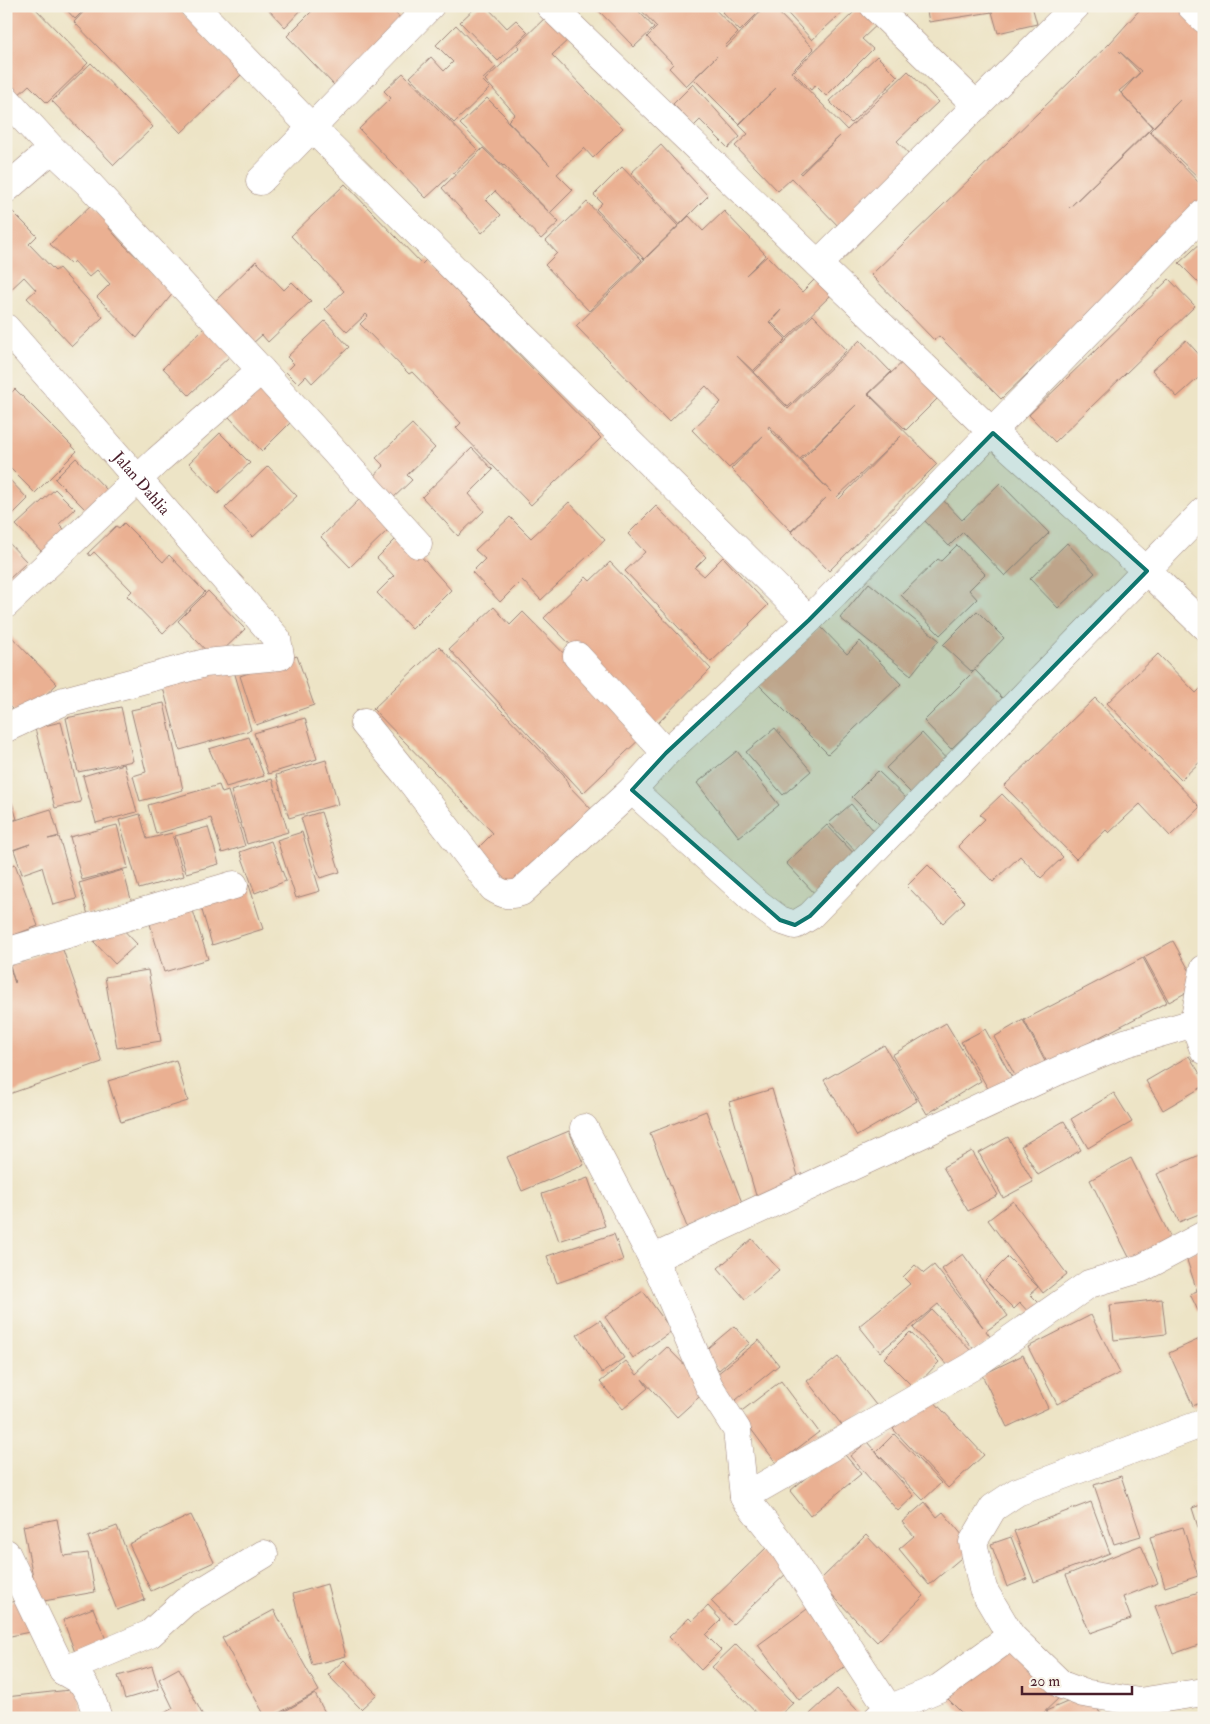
<svg xmlns="http://www.w3.org/2000/svg" width="1210" height="1724" font-family="'IM FELL Double Pica',serif">
  <style>
    .building { fill: #eab092; fill-rule: evenodd }
    .lines { fill: none; stroke-linecap: round; stroke-linejoin: round }
    .minor-casing { stroke: #9c8278; stroke-width: 29 }
    .minor { stroke: #fff; stroke-width: 28 }
    .marked { fill: #0f766e; fill-opacity: 0.2; stroke: #0f766e; stroke-width: 4; stroke-linejoin: round }
    .labels { text-anchor: middle; dominant-baseline: central; stroke-width: 4; stroke-linejoin: round; paint-order: stroke }
    .street-label { font-size: 16px; fill: #4a1f2b; stroke: #f7f3e8 }
  </style>
  <rect width="100%" height="100%" fill="#f7f3e8"/>
  <filter id="ink" filterUnits="userSpaceOnUse"><feTurbulence type="fractalNoise" baseFrequency=".02" numOctaves="2"/><feDisplacementMap in="SourceGraphic" scale="10" xChannelSelector="R" yChannelSelector="G"/><feConvolveMatrix kernelMatrix="1 2 1 2 8 2 1 2 1" color-interpolation-filters="sRGB"/></filter>
  <filter id="wash" filterUnits="userSpaceOnUse"><feTurbulence type="fractalNoise" baseFrequency=".0096" numOctaves="4" result="noise"/><feDisplacementMap in="SourceGraphic" scale="20" xChannelSelector="R" yChannelSelector="G"/><feGaussianBlur stdDeviation="1.12" result="paint"/><feColorMatrix in="noise" values="0 0 0 0 0 0 0 0 0 0 0 0 0 0 0 0 0 1.4 0 .05"/><feComposite in="paint" operator="in"/></filter>
  <g filter="url(#wash)">
    <rect width="100%" height="100%" fill="#ede4c6"/>
    <g id="blocks">
      <path class="building" d="M6,6h27l55,57 -41,40 -18,-18 -14,13 -9,-9z
        M63,6h25l-13,13z
        M89,6h87l66,68 -61,59 -107,-111z
        M265,6h40l-20,21z
        M317,6h72l14,15 -68,65 -48,-50z
        M396,6h17l-9,9z
        M477,6h9l21,22 9,-8 12,12 -30,29 -38,-39z
        M594,6h40l20,22 -20,19z
        M637,6h75l26,27 -13,13 2,1 39,-41h6l42,43 -23,23 56,58 61,-59 30,31 -41,39 15,16 -71,72 -49,-51 -14,13 -43,-45 13,-12 -9,-9 37,-37 -37,36 -45,-45 23,-23 -31,30 -17,-18 4,-4 -26,-27 10,-10zM840,136l-39,38 -1,-1z
        M728,6h37l-25,25 -18,-19z
        M781,6h68l-37,34z
        M860,6h5l15,16 -18,17 11,10 -47,47 -11,-11 -4,5 -18,-18z
        M926,6h106l5,18 -39,9 -6,-21 -63,10z
        M1143,6h40l21,21v156l-54,-52 30,-31 -27,27 -32,-34 20,-22 -22,-20 21,22 -21,18 33,36 -83,81 80,-77 55,57v16l-203,195 -62,-63 -5,4 -63,-65 239,-232z
        M549,14l22,23 -19,18 71,73 -30,30 -9,-10 -27,26 16,16 -23,23 -46,-48 -1,1 -43,-42 27,-26 20,20 -1,2 44,45 -42,-44 7,-7 -30,-34 35,-33 -3,-2z
        M456,25l40,42 -14,13 8,8 -36,35 -44,-46 21,-20 13,14 9,-9 -17,-17z
        M877,56l21,21 -47,46 -22,-22z
        M91,63l62,64 -39,38 -62,-64z
        M403,73l75,77 -52,48 -67,-69 32,-31 -7,-7z
        M693,84l47,53 -12,11 -28,-28 -6,6 -21,-22z
        M661,145l47,51 -29,29 -48,-52z
        M483,148l76,74 -18,17 -46,-48 -9,9 15,15 -19,18 -40,-45z
        M622,167l56,59 -34,33 -48,-50 6,-6 -8,-8z
        M345,184l77,80 4,-4 175,178 -70,67 -75,-77 5,-5 -49,-51 -3,2 -49,-50 8,-8 -2,-2 -19,18 -22,-23 19,-18 -53,-55z
        M587,202l55,58 -53,51 -44,-46 12,-12 -11,-12z
        M92,204l19,20 -3,3 15,17 51,48 -37,46 -40,-41 13,-13 -13,-14 -8,7 -15,-16 -3,3 -21,-20z
        M6,205l31,31 -8,8 26,27 4,-3 44,49 -31,29 -45,-48 9,-8 -12,-13 -18,17z
        M724,211l42,44 -20,20 21,-19 35,36 15,-15 16,16 -46,45 -16,-16 10,-12 -12,12 17,17 -33,32 -16,-15 51,53 72,-69 31,32 -23,22 69,70 -108,107 -38,-39 35,-34 -35,33 -60,-62 33,-34 -35,33 -37,-38 29,-28 -15,-16 -37,36 -93,-96 113,-110 14,15zM856,405l-55,55 30,32 -63,-64 1,-2 31,33zM901,436l-62,63 -2,-2z
        M1204,240v48l-25,-25z
        M256,261l28,29 8,-8 19,19 -43,41 -6,-7 -10,9 -39,-41z
        M1169,279l26,27 -140,136 -26,-27z
        M813,315l34,35 -59,57 -34,-35z
        M325,321l24,26 -37,36 -6,-7 -8,8 -12,-12 8,-8 -7,-7z
        M205,327l27,27 -43,41 -26,-27z
        M1186,340l18,20v13l-27,24 -25,-27z
        M910,355l36,35 -40,40 -37,-36z
        M264,380l34,35 -36,36 -35,-36z
        M15,389l62,62 -42,42 -29,-29v-66z
        M412,424l23,24 -28,27 5,5 -21,20 -21,-21 14,-13 -8,-8z
        M220,433l30,30 -32,30 -29,-30z
        M472,448l21,22 -24,24 15,17 -26,25 -36,-39z
        M76,458l31,32 -21,20 -31,-31z
        M268,466l29,30 -44,41 -28,-29z
        M6,476l22,23 -22,22z
        M1000,483l49,50 -44,43 -42,-44 -14,14 -27,-28 20,-19 20,21z
        M55,489l20,20 -16,15 11,11 -23,22 -31,-32z
        M362,497l29,30 -41,40 -29,-30z
        M569,502l36,38 -64,60 -19,-20 -22,22 -28,-30 13,-13 -10,-9 35,-33 21,21z
        M656,506l50,51 -11,11 9,8 19,-19 45,48 -19,19 1,1 -39,37 -86,-91 20,-19 -17,-18z
        M124,523l39,39 6,-7 36,37 -42,41 -36,-37 5,-5 -38,-39 -4,4 -2,-3 28,-27 3,2z
        M401,534l50,56 -39,39 -35,-36 17,-17 -17,-18z
        M6,540l21,22 -19,18 8,9 -10,8z
        M1067,543l28,30 -37,35 -28,-29z
        M957,545l28,29 -16,16 8,9 -37,36 -39,-40 37,-36 3,2z
        M610,562l101,107 -58,59 -109,-110 42,-41 4,4z
        M869,583l70,57 -28,35 -71,-57z
        M208,591l37,38 -31,30 -36,-38z
        M494,607l16,18 13,-13 121,123 -61,58 -134,-144z
        M977,611l27,27 -32,34 -29,-27z
        M820,626l27,28 13,-13 41,43 -73,70 -69,-69z
        M6,631l51,53 -36,34 -15,-15z
        M439,646l125,129 4,10 25,26 -83,78 -36,-37 19,-19 -120,-124z
        M1158,654l38,39 8,-8v73l-23,22 -74,-77z
        M297,656l17,49 -58,20 -16,-49z
        M232,664l19,66 -71,20 -18,-66z
        M975,670l28,29 -52,50 -27,-28z
        M1095,698l105,109 -30,29 -30,-32 -31,29 -3,-3 -30,29 -72,-73z
        M164,703l19,87 -43,11 -7,-25 13,-4 -15,-62z
        M121,707l12,54 -55,11 -12,-54z
        M305,718l12,41 -49,15 -14,-41z
        M61,722l20,80 -26,6 -20,-80z
        M775,728l36,43 -28,24 -37,-43z
        M922,733l28,30 -35,34 -29,-29z
        M249,737l15,39 -38,11 -17,-38z
        M737,751l42,54 -40,32 -42,-54z
        M326,760l12,44 -49,14 -13,-43z
        M124,764l13,48 -41,11 -13,-47z
        M878,771l34,33 -26,27 -34,-34z
        M272,779l16,53 -41,12 -16,-53z
        M6,784l11,35 -11,2z
        M219,785l3,8 6,-2 17,55 -23,7 -11,-35 -55,16 -8,-29z
        M1002,794l61,63 -22,21 -21,-22 -27,26 -35,-36 27,-27 -5,-4z
        M851,804l28,33 -20,18 -30,-32z
        M51,809l8,27 -11,3 11,-2 18,62 -24,6 -11,-38 -20,7 -8,-24 16,-6 -24,8v-29z
        M321,812l19,60 -20,6 -19,-60z
        M140,814l7,25 25,-6 12,43 -45,13 -20,-69z
        M117,825l11,43 -46,12 -12,-43z
        M827,825l31,33 -41,38 -31,-33z
        M208,827l11,37 -33,9 -11,-37z
        M302,832l18,59 -24,7 -19,-58z
        M271,841l15,40 -31,12 -15,-41z
        M15,864l23,62 -32,12v-71z
        M928,865l37,37 -22,21 -36,-37z
        M123,870l9,33 -44,12 -9,-32z
        M249,885l14,44 -51,16 -13,-45z
        M191,904l17,55 -44,13 -16,-55z
        M116,922l21,22 -22,20 -21,-22z
        M1173,941l25,45 -29,16 -25,-45z
        M62,947l40,115 -96,33v-130h3l6,18 -5,-18z
        M1143,958l24,44 -119,62 -24,-44z
        M148,970l13,71 -44,7 -12,-71z
        M1023,1020l24,45 -29,16 -24,-44z
        M946,1023l35,58 -54,33 -35,-59z
        M985,1029l28,50 -23,13 -29,-50z
        M884,1045l33,56 -60,35 -33,-56z
        M1189,1056l15,24v6l-41,24 -17,-29z
        M176,1060l12,41 -67,21 -13,-41z
        M772,1089l29,97 -44,13 -28,-97z
        M1114,1093l18,29 -44,26 -17,-29z
        M706,1111l37,94 -56,22 -37,-94z
        M1064,1121l17,29 -43,25 -17,-29z
        M569,1131l15,34 -62,26 -15,-34z
        M1008,1137l25,45 -30,16 -24,-45z
        M972,1151l26,44 -30,16 -25,-44z
        M1204,1153v59l-25,10 -22,-48z
        M1131,1158l44,88 -41,21 -44,-87z
        M588,1178l17,48 -46,15 -17,-47z
        M1013,1201l54,73 -24,19 -55,-73z
        M614,1234l9,26 -66,23 -10,-27z
        M752,1239l27,31 -34,29 -27,-31z
        M1204,1248v75l-14,-29 7,-3 -12,-37z
        M963,1254l45,62 -22,15 5,7 -16,13 -37,-47 -58,48 -21,-26 51,-42 -7,-7 12,-12 9,8 10,-8 49,62 -41,-58z
        M1008,1257l30,30 -8,7 12,12 -10,10 -12,-13 -6,6 -29,-29z
        M643,1291l29,40 -39,27 -28,-41z
        M1162,1299l4,35 -52,6 -4,-35z
        M932,1310l41,43 -19,19 -41,-44z
        M1091,1315l29,58 -63,31 -29,-57z
        M600,1320l24,38 -22,15 -25,-38z
        M734,1326l16,17 -31,27 -16,-18z
        M910,1332l29,30 -25,26 -30,-30z
        M1204,1337v64l-11,5 -24,-53z
        M759,1340l20,25 -48,39 -20,-25z
        M667,1347l41,42 -31,28 -35,-38 6,9 -25,21 -23,-27 26,-21 11,14z
        M1023,1355l25,53 -41,19 -25,-52z
        M838,1357l38,48 -31,24 -38,-48z
        M781,1381l38,51 -42,32 -38,-51z
        M929,1396l55,59 -36,33 -55,-59z
        M894,1434l47,49 -18,17 -47,-48z
        M867,1442l47,54 -16,15 -48,-55z
        M840,1449l21,25 -51,42 -20,-25z
        M1121,1476l20,60 -27,8 -20,-59z
        M925,1502l12,15 6,-5 30,36 -44,37 -30,-36 15,-13 -12,-14z
        M1091,1502l19,51 -76,29 -20,-51z
        M1204,1504v38l-1,1 -11,-35z
        M191,1515l23,47 -63,29 -22,-47z
        M57,1519l7,37 24,-3 7,39 -57,10 -15,-76z
        M117,1526l28,74 -28,10 -29,-73z
        M1183,1527l15,49 -33,11 -15,-50z
        M866,1535l58,61 -47,46 -58,-61z
        M1011,1537l16,42 -20,8 -16,-43z
        M1141,1545l17,38 -35,14 8,22 -41,14 -24,-58z
        M767,1547l22,24 -56,53 -22,-23z
        M327,1584l19,72 -34,9 -19,-71z
        M1199,1592l5,14v37l-31,11 -18,-48z
        M27,1599l7,32 -28,6v-34z
        M814,1604l41,55 -56,41 -41,-55z
        M708,1606l13,14 -15,15 15,15 -20,20 -32,-33 20,-19 3,3z
        M93,1608l14,34 -31,13 -13,-35z
        M274,1610l45,81 -49,27h-4l-44,-80z
        M1009,1641l53,54 -24,23h-71l-19,-19z
        M736,1644l57,59 -16,15h-16l-49,-51z
        M344,1660l33,34 -16,15 -33,-34z
        M152,1666l7,23 -34,10 -7,-23z
        M179,1668l25,50h-48l17,-10 -14,-29z
        M79,1689l3,29h-76v-21z
        M837,1689l23,24 -5,5h-42l-3,-4z
        M315,1694l13,24h-55z
        M1086,1694l15,20 -5,4h-47l-3,-7z
        M912,1701l17,17h-34z"/>
    </g>
  </g>
  <g filter="url(#ink)">
    <use href="#blocks" fill-opacity="0" stroke="#9c8278" stroke-width="1"/>
    <g class="lines">
      <g class="minor-casing">
        <g id="minor">
          <path d="M194,6l118,122 497,492"/>
          <path d="M550,6l443,427 154,138 57,55"/>
          <path d="M874,6l103,100"/>
          <path d="M1191,6l13,13"/>
          <path d="M6,99l46,50 35,33 174,188 157,174"/>
          <path d="M260,181l170,-175"/>
          <path d="M6,189l46,-40"/>
          <path d="M818,264l258,-258"/>
          <path id="s1" d="M6,328l271,311 3,17 -75,7 -141,38 -58,27"/>
          <path d="M6,604l152,-144 103,-90"/>
          <path d="M577,656l89,97"/>
          <path d="M364,723l40,49 89,116c11,7 16,8 28,4l111,-102 34,-37 143,-133 395,-407"/>
          <path d="M632,790l124,112 24,18 15,5 15,-9 394,-405"/>
          <path d="M6,952l228,-67"/>
          <path d="M1204,969l-10,54 10,27"/>
          <path d="M584,1128l76,145 49,113 28,44 7,67 38,48 107,164"/>
          <path d="M652,1259l408,-189 65,-27 69,-20"/>
          <path d="M1204,1423l-187,69 -24,16 -20,34 10,47 28,47 51,49 21,8 56,9 65,-10"/>
          <path d="M744,1497l227,-130 118,-83 53,-16 62,-33"/>
          <path d="M6,1553l57,118 19,11 8,13 8,23"/>
          <path d="M63,1671l87,-37 35,-32 79,-48"/>
          <path d="M878,1718l11,-9 50,-21 72,-52"/>
        </g>
      </g>
      <use href="#minor" class="minor"/>
    </g>
  </g>
  <path class="marked" d="M993,433l154,138 -337,345 -15,9 -15,-5 -148,-130 34,-37 143,-133z"/>
  <g class="labels">
    <g class="street-label">
      <text stroke="none"><textPath href="#s1" startOffset="206">Jalan Dahlia</textPath></text>
    </g>
  </g>
  <rect width="1210" height="1724" fill="none" stroke="#f7f3e8" stroke-width="25"/>
  <path d="M1022 1686v8h110v-8" fill="none" stroke="#4a1f2b" stroke-width="2.5"/>
  <text x="1030" y="1686" font-size="15" fill="#4a1f2b" stroke="#f7f3e8" stroke-width="4" paint-order="stroke">20 m</text>
</svg>
